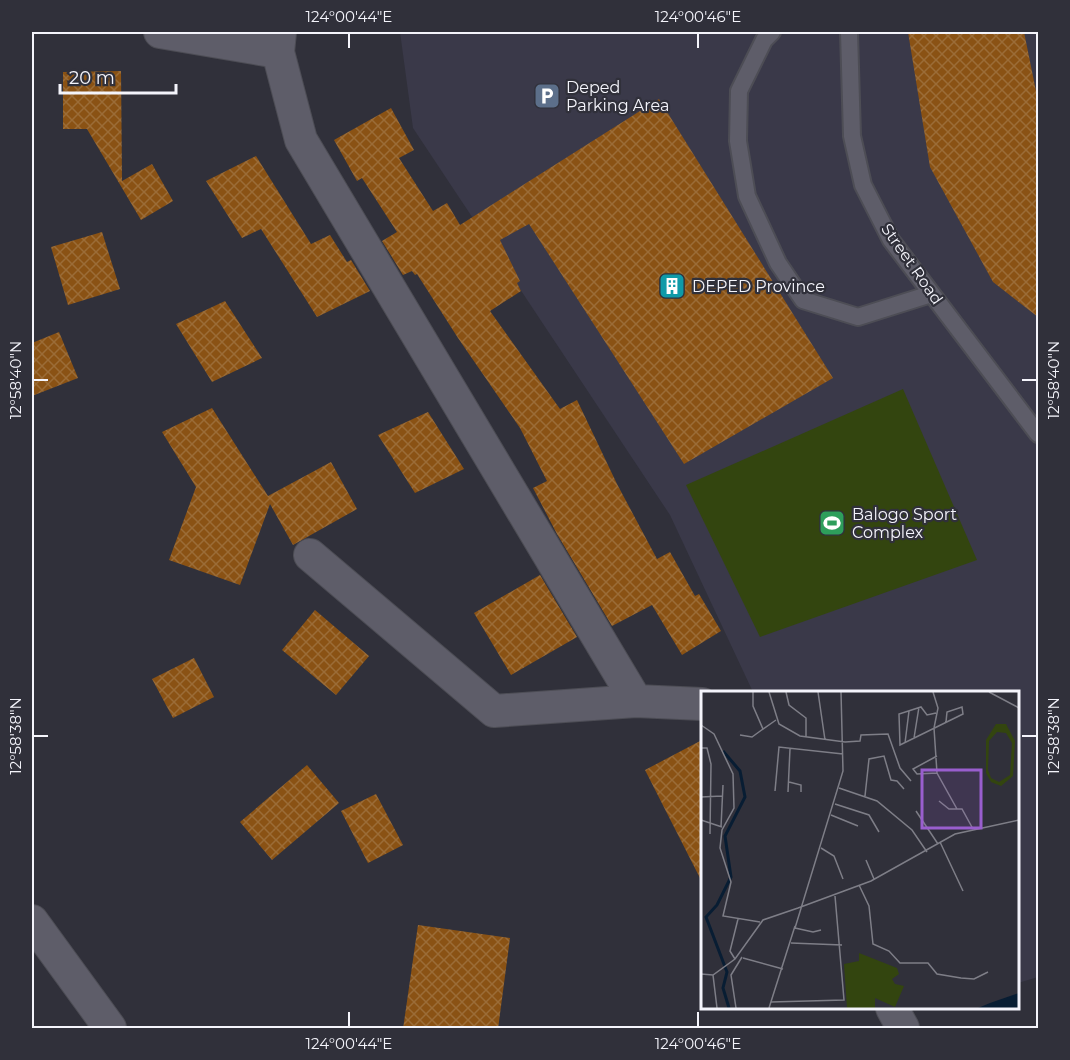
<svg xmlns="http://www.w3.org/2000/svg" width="1070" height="1060" font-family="Montserrat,sans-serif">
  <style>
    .built { fill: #3a3949 }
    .pitch { fill: #33450f }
    .building { fill: url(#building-cross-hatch) }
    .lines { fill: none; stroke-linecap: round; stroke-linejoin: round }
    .lane-casing { stroke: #4d4d55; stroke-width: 20 }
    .street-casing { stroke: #4d4d55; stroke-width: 34 }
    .lane { stroke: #5e5d69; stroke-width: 16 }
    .street { stroke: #5e5d69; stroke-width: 32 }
    .ticks { fill: none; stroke: #f4f4fb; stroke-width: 2 }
    .labels { text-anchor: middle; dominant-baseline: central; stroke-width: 4.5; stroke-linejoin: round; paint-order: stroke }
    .poi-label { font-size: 16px; fill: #f4f4fb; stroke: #30303a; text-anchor: start }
    .street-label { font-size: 16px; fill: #f4f4fb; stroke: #30303a }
    .inset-river { fill: none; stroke: #081d33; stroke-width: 3 }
    .inset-road { fill: none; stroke: #7e7e87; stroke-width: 1.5 }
    .view { fill: #995ece; fill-opacity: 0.15; stroke: #995ece; stroke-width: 3 }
    .inset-edge { fill: none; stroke: #f4f4fb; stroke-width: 3 }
    .neatline { fill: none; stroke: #f4f4fb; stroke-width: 2 }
    .ticks-label { font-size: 15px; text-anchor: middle; fill: #f4f4fb }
  </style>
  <defs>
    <pattern id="building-cross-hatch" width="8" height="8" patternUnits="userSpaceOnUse" patternTransform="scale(1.5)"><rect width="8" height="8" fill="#8a5214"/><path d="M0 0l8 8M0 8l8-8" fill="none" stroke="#9b6c37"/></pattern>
  </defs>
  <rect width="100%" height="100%" fill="#30303a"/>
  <path class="built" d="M400,32h638v945l-20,6v-291h-265l-83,-177 -257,-387z"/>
  <path class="pitch" d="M903,389l74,171 -217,77 -74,-152z"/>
  <path class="building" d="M908,32h116l14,69v216l-45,-35 -63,-115z
    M121,71l1,110 30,-17 21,37 -32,19 -54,-91h-24v-57z
    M659,99l174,279 -149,86 -155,-240 -29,16 20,41 -3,2 4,8 -31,20 70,98 17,-9 40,84 40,75 13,-7 25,44 4,-2 22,37 -39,24 -30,-50 -40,21 -55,-92 -24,-46 14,-7 -27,-53 -62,-90 -41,-64 -2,1 -3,-4 -9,4 -21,-34 15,-9 -35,-54 -5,3 -23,-41 57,-32 23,42 -15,8 34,53 14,-8 13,22z
    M256,156l55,88 19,-9 17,27 4,-2 19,31 -53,26 -56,-88 -19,9 -36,-57z
    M102,232l18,57 -52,16 -17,-58z
    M225,301l37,57 -50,24 -36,-58z
    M59,332l19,46 -46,18v-53z
    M212,408l56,88 63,-34 26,47 -64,36 -23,-41 -30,81 -71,-25 27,-73 -34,-55z
    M428,412l36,57 -49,24 -37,-58z
    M540,575l37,62 -66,38 -37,-62z
    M315,610l54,46 -33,39 -54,-45z
    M194,658l20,39 -41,21 -21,-39z
    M702,740v142l-57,-112z
    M307,765l32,38 -67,57 -32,-38z
    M376,794l27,51 -35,18 -27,-52z
    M418,925l92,13 -12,91h-95z"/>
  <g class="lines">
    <g class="lane-casing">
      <path id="lane" d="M772,32l-8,8 -25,51 -1,50 9,55 31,67 25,37 55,17 73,-23
        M849,32l3,104 11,49 28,55 147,194"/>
    </g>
    <g class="street-casing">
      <path id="street" d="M160,32l118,20
        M280,32l-2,20 23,88 335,561
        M310,555l184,156 142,-10 66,3
        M32,921l78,107
        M892,1008l11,20"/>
    </g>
    <use href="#lane" class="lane"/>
    <use href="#street" class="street"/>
  </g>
  <path class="ticks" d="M349,33v15M698,33v15M33,380h15M1022,380h15M33,736h15M1022,736h15M349,1012v15M698,1012v15"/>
  <defs>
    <g id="parking-square" transform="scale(1.35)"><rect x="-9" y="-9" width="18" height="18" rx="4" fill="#5c6f8a" stroke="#30303a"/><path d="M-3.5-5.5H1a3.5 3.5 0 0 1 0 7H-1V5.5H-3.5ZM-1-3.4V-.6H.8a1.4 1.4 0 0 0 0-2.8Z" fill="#fff"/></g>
    <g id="building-square" transform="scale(1.35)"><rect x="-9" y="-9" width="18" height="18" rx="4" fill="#0f9aa8" stroke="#30303a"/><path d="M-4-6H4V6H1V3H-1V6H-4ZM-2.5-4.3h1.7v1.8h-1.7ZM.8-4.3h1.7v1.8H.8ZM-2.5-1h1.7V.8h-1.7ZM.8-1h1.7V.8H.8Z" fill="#fff"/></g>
    <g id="stadium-square" transform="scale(1.35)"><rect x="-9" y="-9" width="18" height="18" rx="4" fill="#2e9e5b" stroke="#30303a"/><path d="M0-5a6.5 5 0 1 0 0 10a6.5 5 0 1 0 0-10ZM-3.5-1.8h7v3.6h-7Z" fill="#fff"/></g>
  </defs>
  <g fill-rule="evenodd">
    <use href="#parking-square" x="547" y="96"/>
    <use href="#building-square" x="672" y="286"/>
    <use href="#stadium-square" x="832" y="523"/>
  </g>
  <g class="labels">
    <g class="poi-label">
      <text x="566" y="87">Deped<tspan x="566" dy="18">Parking Area</tspan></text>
      <text x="692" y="286">DEPED Province</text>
      <text x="852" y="514">Balogo Sport<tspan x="852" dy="18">Complex</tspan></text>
    </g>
    <g class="street-label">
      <text transform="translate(912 264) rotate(55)">Street Road</text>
    </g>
  </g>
  <g transform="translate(701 691)">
    <rect width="318" height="318" fill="#30303a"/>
    <path d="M158,262l38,15 2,6 -7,5 3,5 9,2 -9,21 -20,-9v10h-28l-3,-44 15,-3z" fill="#33450f"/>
    <path d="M295,33h10l9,17 -2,35 -12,10 -10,-4 -5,-9v-33zM296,41l9,1 6,10 -2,32 -11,7 -8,-4 -3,-8 1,-29z" fill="#33450f" fill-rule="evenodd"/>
    <path d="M318,302v15h-41l12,-5z" fill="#081d33"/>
    <path class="inset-river" d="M22,60l17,20 5,26 -20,39 6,41 -14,28 -11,12 21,55 -4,16 6,20"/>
    <path class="inset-road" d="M52,1v14l10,23 13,-9M68,1l10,32 21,12 45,6 15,-1 1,-6 27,-1 12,34 11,13M85,1l3,13 17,13v19M117,1l7,48M232,1l5,16 -4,20 3,45 20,36M288,1l30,16M235,22l-9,2 -6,-8 -22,7 1,31 63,-31 -1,-7 -15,5 -1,10M0,34l13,9 19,40 1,34 -12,22 -2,18 11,34 -8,34 37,6M39,44l12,2 11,-8M213,47l5,-31M204,52l4,-32M0,57h6l4,16 -1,70M236,65l-24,13 4,5 20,-1M88,91l12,3v7M138,97l38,13 35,29 15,22M74,100l4,-44 64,7M87,101l2,-43M164,105l4,-37 15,-3 7,24 6,1 7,8M0,106l21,-1M238,110l10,8h13l11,20M134,113l34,11 10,17M215,120l22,33M130,124l27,11M0,129l21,7M20,136l2,-42M239,151l23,49M120,157l13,8 9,23M165,169l8,19M158,194l10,21 4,38 16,7 11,12h28l9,11 24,4 13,1 14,-7M97,217l73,-27 84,-47 64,-14M94,237l18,4 8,-2M94,237l48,-157 -2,-79M90,252l51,2M42,267l40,11M34,268l-5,-8 8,-32M0,283l12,1 22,-16 28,-39 35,-12M12,284l4,33M70,311l73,-2 -9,-104M35,317l-5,-33 11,-18M68,317l26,-82"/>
    <path class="view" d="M221,79h59v58h-59z"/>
    <rect width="318" height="318" class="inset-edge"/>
  </g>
  <rect width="1070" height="1060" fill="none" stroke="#30303a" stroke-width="66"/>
  <path d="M60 84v9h116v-9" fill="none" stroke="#f4f4fb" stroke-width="3"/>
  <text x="69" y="84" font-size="18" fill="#f4f4fb" stroke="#30303a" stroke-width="4.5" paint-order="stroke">20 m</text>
  <rect x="33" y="33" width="1004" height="994" class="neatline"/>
  <g class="ticks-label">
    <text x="349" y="22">124°00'44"E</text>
    <text x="698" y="22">124°00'46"E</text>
    <text transform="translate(16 380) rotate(-90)" y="5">12°58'40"N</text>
    <text transform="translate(1054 380) rotate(-90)" y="5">12°58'40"N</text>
    <text transform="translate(16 736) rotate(-90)" y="5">12°58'38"N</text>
    <text transform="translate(1054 736) rotate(-90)" y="5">12°58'38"N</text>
    <text x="349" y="1049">124°00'44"E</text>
    <text x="698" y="1049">124°00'46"E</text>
  </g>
</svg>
